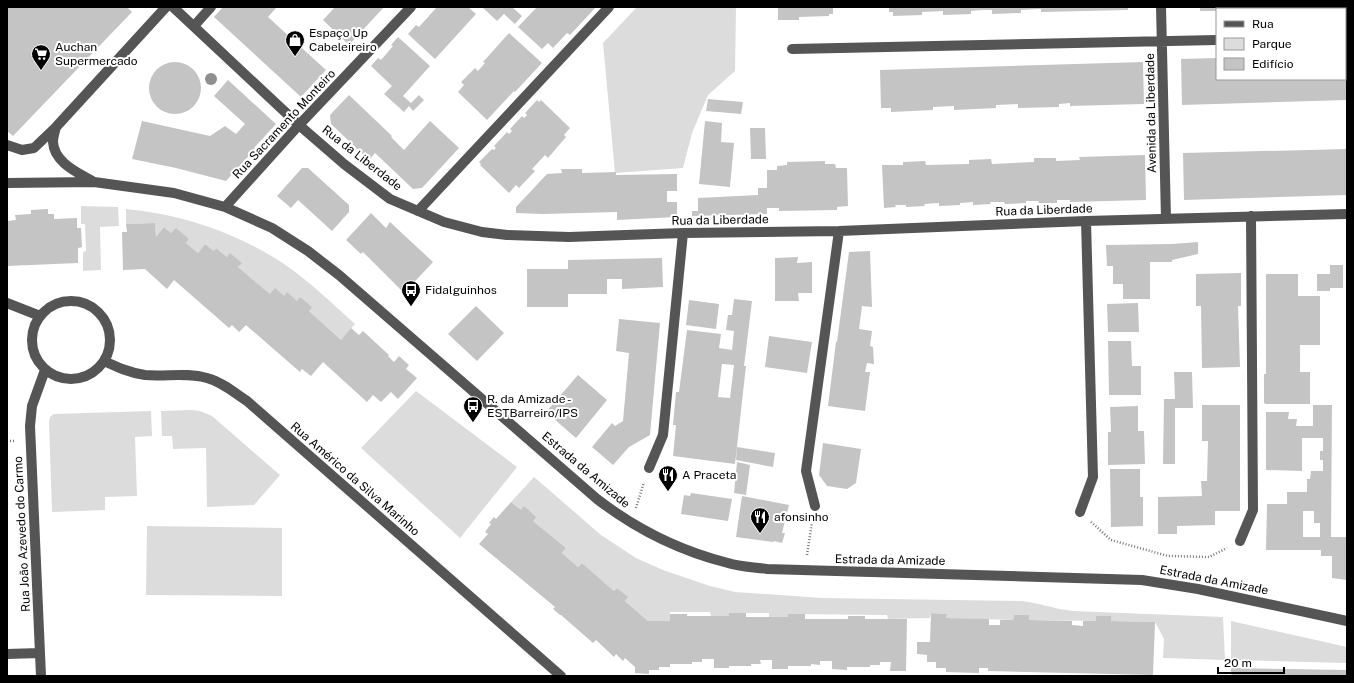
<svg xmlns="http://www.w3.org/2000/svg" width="1354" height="683" font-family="'Public Sans',sans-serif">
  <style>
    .green { fill: #dcdcdc }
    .building { fill: #c4c4c4; fill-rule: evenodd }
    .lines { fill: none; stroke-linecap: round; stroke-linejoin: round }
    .path { stroke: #777; stroke-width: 2.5; stroke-dasharray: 1 2; stroke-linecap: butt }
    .minor { stroke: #555; stroke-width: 10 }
    .tree { fill: #8f8f8f }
    .labels { text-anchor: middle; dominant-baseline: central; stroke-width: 4; stroke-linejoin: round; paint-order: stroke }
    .poi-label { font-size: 12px; fill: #000; stroke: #fff; text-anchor: start }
    .street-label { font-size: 12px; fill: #000; stroke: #fff }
  </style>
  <rect width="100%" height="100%" fill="#fff"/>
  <path class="green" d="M637,7h99l-1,64 -27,24 -16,38 -9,35 -68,5 -12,-130z
    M81,206l37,1 1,19 -19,1 1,43 -18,1v-19l3,-1 -1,-27h-4z
    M126,209c57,5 114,25 161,57 24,17 46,38 68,58l-14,16 -32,-29 -9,-13 -3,3 -10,-8 -3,3 -14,-2 -32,-27 3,-4 -11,-9 -3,3 -11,-9 -2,3 -9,-7 -7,9 -12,-10 3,-4 -18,-6 -7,-6 -8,10 -1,-14 -29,1z
    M416,391l101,76 -57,71 -99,-90z
    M191,410l9,1 12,5 68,59 -26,30 -47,2 -1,-59 -33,1 -1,-13h-10l-1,-25z
    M151,411l1,25 -17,1 2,59 -32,1v13l-53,2 -3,-90 1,-5 4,-3z
    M534,477l67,58 35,23 27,12 47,16 25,6 87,6 200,3c17,2 33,8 51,10l150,6 2,43 -62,-2 1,-19 -9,-17 -44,-1v-5h-15v5l-67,-1 -1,-5h-14l-1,5 -67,-2 1,-4 -16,-1 -1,5 -42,1 -1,-4 -99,-1v3h-19v-4h-40v3h-18l-1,-4h-40v9h-22l-23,-20 2,-4 -10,-9 -3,3 -32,-28 -4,4 -16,-14 4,-5 -33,-27 -9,-14 -3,3 -10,-8z
    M147,526l135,2v68l-136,-1z
    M1231,621l116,26v16l-116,-3z"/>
  <path class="building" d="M7,7h120l5,5 -119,124 -6,-5z
    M223,7h54l-9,10 58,53 -25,27 -87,-80z
    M335,7h49l-35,38 -26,-25z
    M437,7h31l8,7 -41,45 -27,-25 8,-9 3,2z
    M482,7h30l10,9 -7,8 -11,-10 -7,7z
    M537,7h59l-26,28 -3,-2 -14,15 -5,-5 -6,6 -24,-22z
    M778,7h55v7h-4v2l-30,1v3h-21z
    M889,7h239v3l-87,2v-3l-20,1v3l-29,1v-4h-10l-11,1v3l-28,1v-4l-21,1v3l-29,1v-4h-4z
    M1200,7h104v1l-87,1v2h-17z
    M509,33l33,30 -27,29 -1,-1 -27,29 -29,-28 6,-7 -3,-3 14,-14 3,3 7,-8 -2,-1z
    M398,37l32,29 -27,30 8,7 8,-8 5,5 -11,11 -4,-5 -5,6 -20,-18 8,-8 -21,-20 7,-8 3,2 12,-14 -2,-1z
    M1345,54h2v46l-165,5 -1,-46 36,-1v21h128z
    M1143,62l1,42 -74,2v-3l-11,1v3l-41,1v-4l-22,1v3l-42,2v-4l-21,1v3l-42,2v-4h-10l-1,-38z
    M149 88a26 26 0 1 1 52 0a26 26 0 1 1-52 0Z
    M228,80l48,44 -22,24 1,1 -29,32 -50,-13 -44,-9 10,-38 68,15 15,-10 11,8 9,-10 -31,-28z
    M349,95l43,41 -1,1 13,13 26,-29 29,27 -37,40 -9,1 -38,-36 -6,7 -38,-36 -1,-9z
    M708,99l35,3 -2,12 -35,-3z
    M537,100l2,2 2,-2 29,28 -6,7 2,2 -18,21 -3,-3 -13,14 3,2 -16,17 -3,-3 -7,8 -29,-28 1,-1 -2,-2 13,-13 2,1 2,-2 -2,-2 13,-14 2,2 3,-3 -2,-2 12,-13 2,2 3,-3 -2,-2z
    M705,121l17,2 -1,19 13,1 -4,44 -31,-3z
    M750,128h15l1,31h-15z
    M1347,149v46l-163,5 -1,-47z
    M1145,155l1,45 -76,2v-2h-13v3h-19l1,-2h-13v2l-21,1 -1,-2h-14l1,2 -18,1v-3l-13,1v2l-21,1v-3l-15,1 1,2 -19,1v-2h-11l1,2 -12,1 -2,-43h21v-3l22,-1 1,4 43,-1v-4l22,-1 1,5 42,-2v-4h22v3l24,-1 -1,-3z
    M825,161v3h10l1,4h11l1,38 -11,1v3l-58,1v-3h-12v6l-75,2v-5h6v-13l60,-3v-7h9v-18h10v-4l10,-1v-3z
    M302,168h6l41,37v7l-17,19 -34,-31 -7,8 -14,-12z
    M561,169h21v4l34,-1v3l61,-1v17h-10v11h10v15l-60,3v-8l-74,2 -27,-1v-6l31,-33 15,-1z
    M48,209v5h6v5l23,-1v10h4l1,19 -4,1v15l-70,3 -1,-45 9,-1 -1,-5 16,-1v-4z
    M371,213l15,15 4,-6 43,40 -29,31 -41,-41 -2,2 -15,-14z
    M155,223l1,14 8,-10 7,6 5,-5 13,11 -3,4 12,10 7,-9 9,7 2,-3 11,9 3,-4 12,10 -4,4 32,27 5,-6 9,8 3,-4 10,9 3,-4 12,10 -3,4 32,29 10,-12 8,7 4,-4 26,24 -1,1 6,6 5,-6 10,9 -3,4 11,9 -19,21 -7,-7 -10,10 -8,-7 -6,7 -44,-40 -12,14 -9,-7 -2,3 -54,-47 -7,7 -7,-7 -3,3 -55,-48 -7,9 -22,-20 -22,1 -1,-38h5l-1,-8z
    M1198,242v12l-26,6v2h-22v37h-27v-15h-10v-18h-6l-1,-21 66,-1z
    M870,251l2,56 -10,-1 -3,23 13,2 -2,15 3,1 1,17 -7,-1 -2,9h5l-5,39 -37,-5 8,-64h1l12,-90z
    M798,257l-1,6 15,-1v31h-14l1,8h-24v-43z
    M662,258l1,29 -41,2v-10h-15v15h-39v13h-41v-38h41v-9z
    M1330,265h13v23h-13v3h-13v-17h13z
    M1241,273v33h-3l2,61 -38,1 -1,-62h-5v-32z
    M1266,274h32v22h22v49h-20v27h10v32h-44l-2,-1v-29h2z
    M734,299l18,2 -8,65h2l-11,98 -62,-8 3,-31h-3l3,-33h3l8,-62 34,4 -2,14 13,2 2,-19 -8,-1 2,-15h4zM722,364l12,1 -4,33 -12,-1z
    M689,300l30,4 -3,25 -30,-4z
    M1138,303l1,29h-31l-1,-28z
    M476,306l28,27 -27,28 -29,-27z
    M619,319l41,4 -10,112 -21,12 -16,18 -21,-18 20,-24 3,3 8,-5 6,-68 -13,-2z
    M769,336l43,6 -5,31 -42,-6z
    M1108,341h23l1,25h9v29h-32z
    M1174,372h18l1,36h-18v56h-12l1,-65h11z
    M578,375l29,25 -31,38 -30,-26z
    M1202,405h38v106h-25v14l-38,1v8h-19v-37l44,-1 -1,-15h6l1,-40h-6z
    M1313,405h19l-1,132h16v43l-15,-2v-22h-11v-6h-55l1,-46h20v-12h20v-13h3l1,-8h12v-11h-3v-9h3v-13h-21v33l-36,-1v-58h23l-1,7h9l-1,7h17zM1303,511h11v12h6v14h-17z
    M1138,406v25h6l1,33 -37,1v-33h3l-1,-25z
    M823,443l38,6 -5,34 -9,6 -20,-3 -8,-11z
    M737,447l38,6 -2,14 -37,-7z
    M737,462l13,3 -4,30 -12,-2z
    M1110,469h30v28h3v29l-32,1z
    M691,493l41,6 -4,22 -47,-7 3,-19 6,1z
    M742,496l47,9 -7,28h3l-3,10 -8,-2 -1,1 -37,-5z
    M511,502l10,8 3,-4 12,11 -3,4 33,27 -4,5 16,14 4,-4 32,28 3,-3 11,9 -3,4 23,20h22v-7h17v2h42v-3h17v4h42v-3h17v5h43v-3h17v3h42l-1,52h-16l1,-9h-11v3h-10v2h-23v3l-15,-1v-8h-12v4l-9,-1v2h-23v3h-16v-9h-12l1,4h-10v2h-22v2h-15v-9h-12v3h-10v2h-22v3h-11v3h-10v4l-14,-1v-6l-10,-9 -2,3 -7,-7 -2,3 -18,-17 -3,3 -32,-28h-1l-7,-6 2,-2 -76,-63 9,-10 -3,-2 6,-8 -2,-1 5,-6 2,2z
    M931,613l16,1 -1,4 43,1v6h11v-5h13l1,-5h15v5l43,1v4l11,1v-5h13v-5h15v5l44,1 -2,53 -165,-4v-3h-9v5l-33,-1v-4h-10v-6h-9v-7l-10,-1v-12h13z
    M1231,668l116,2v6h-116z"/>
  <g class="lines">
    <path class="path" d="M7,441h9
      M636,508l8,-26
      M1091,522l20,18 57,16 41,1 18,-9
      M807,555l5,-33"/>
    <path class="minor" d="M173,7l126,118 45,39 46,35 54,23 38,10 25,3 62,2 114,-4 156,-2 247,-10 261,-7
      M1161,7l5,212
      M194,26l17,-19
      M1345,38h2
      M792,49l425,-9
      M56,127c-1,4 -3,10 -3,15 1,21 26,31 41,40
      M7,145l15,5 12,-2 22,-21 110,-120
      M7,183l87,-1 80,11 51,14 47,21 36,23 31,24 258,224c39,30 83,52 131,64 12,4 26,4 39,6l375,11 56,9 149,32
      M225,207l74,-82 112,-118
      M418,211l191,-204
      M32 340a39 39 0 1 1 78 0a39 39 0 1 1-78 0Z
      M7,303l33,13
      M104,361c13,6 26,12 41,14 21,2 41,-3 62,3 15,4 28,15 40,23l314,275
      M649,468l14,-33 20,-202
      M815,506l-9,-35 33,-240
      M1080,512l13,-35 -7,-256
      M1240,541l13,-31 -2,-294
      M7,654l33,-1
      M41,676l-11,-250 2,-20 13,-36"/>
  </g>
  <circle class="tree" cx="211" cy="79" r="6"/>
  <defs>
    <g id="shop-pin" transform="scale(1)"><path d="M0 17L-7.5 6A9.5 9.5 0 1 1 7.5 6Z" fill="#000" stroke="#fff"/><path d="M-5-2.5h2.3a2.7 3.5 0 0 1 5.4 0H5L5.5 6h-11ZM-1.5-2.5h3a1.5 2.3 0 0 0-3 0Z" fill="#fff"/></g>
    <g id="supermarket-pin" transform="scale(1)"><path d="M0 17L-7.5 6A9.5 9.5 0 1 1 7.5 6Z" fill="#000" stroke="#fff"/><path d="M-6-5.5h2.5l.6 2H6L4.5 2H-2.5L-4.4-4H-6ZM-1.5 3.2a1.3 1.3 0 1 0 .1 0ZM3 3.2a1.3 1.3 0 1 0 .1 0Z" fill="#fff"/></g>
    <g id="bus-pin" transform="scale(1)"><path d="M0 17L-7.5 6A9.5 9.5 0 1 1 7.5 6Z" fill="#000" stroke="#fff"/><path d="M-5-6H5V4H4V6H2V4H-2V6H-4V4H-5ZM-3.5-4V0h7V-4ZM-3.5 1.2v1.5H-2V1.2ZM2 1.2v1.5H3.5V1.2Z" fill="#fff"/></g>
    <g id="restaurant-pin" transform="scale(1)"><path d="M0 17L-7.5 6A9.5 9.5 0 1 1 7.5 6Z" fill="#000" stroke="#fff"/><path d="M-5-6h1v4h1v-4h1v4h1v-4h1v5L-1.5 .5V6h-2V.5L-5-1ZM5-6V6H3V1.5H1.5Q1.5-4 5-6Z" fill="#fff"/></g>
  </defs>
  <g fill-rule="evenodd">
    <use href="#shop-pin" x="295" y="40"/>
    <use href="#supermarket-pin" x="41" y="54"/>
    <use href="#bus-pin" x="411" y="290"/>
    <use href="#bus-pin" x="473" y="406"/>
    <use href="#restaurant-pin" x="668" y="475"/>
    <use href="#restaurant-pin" x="760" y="517"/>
  </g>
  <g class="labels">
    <g class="poi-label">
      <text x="309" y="33">Espaço Up<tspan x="309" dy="14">Cabeleireiro</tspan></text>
      <text x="55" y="47">Auchan<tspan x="55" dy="14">Supermercado</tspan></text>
      <text x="425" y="290">Fidalguinhos</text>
      <text x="487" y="399">R. da Amizade -<tspan x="487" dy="14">ESTBarreiro/IPS</tspan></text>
      <text x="682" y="475">A Praceta</text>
      <text x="774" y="517">afonsinho</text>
    </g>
    <g class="street-label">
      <text transform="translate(1151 113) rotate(-91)">Avenida da Liberdade</text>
      <text transform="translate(284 124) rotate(-47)">Rua Sacramento Monteiro</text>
      <text transform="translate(362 158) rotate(38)">Rua da Liberdade</text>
      <text transform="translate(1044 210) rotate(-2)">Rua da Liberdade</text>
      <text transform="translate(720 220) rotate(-1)">Rua da Liberdade</text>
      <text transform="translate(586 470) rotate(40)">Estrada da Amizade</text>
      <text transform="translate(355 479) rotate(41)">Rua Américo da Silva Marinho</text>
      <text transform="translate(22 534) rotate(-93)">Rua João Azevedo do Carmo</text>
      <text transform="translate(890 560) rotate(1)">Estrada da Amizade</text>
      <text transform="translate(1214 580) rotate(11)">Estrada da Amizade</text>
    </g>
  </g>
  <rect width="1354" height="683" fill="none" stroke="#000000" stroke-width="16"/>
  <rect x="1216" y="8" width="130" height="72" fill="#ffffff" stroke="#999999"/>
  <rect x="1224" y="21" width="20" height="6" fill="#555555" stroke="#999999"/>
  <text x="1252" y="28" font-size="12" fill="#000000">Rua</text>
  <rect x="1224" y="38" width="20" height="12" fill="#dcdcdc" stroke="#999999"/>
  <text x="1252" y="48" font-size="12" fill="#000000">Parque</text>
  <rect x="1224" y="58" width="20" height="12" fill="#c4c4c4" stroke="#999999"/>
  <text x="1252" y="68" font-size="12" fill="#000000">Edifício</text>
  <path d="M1218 667v6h66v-6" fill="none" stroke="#000000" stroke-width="2"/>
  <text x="1224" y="667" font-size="12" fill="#000000" stroke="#ffffff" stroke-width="3" paint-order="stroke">20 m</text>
</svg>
